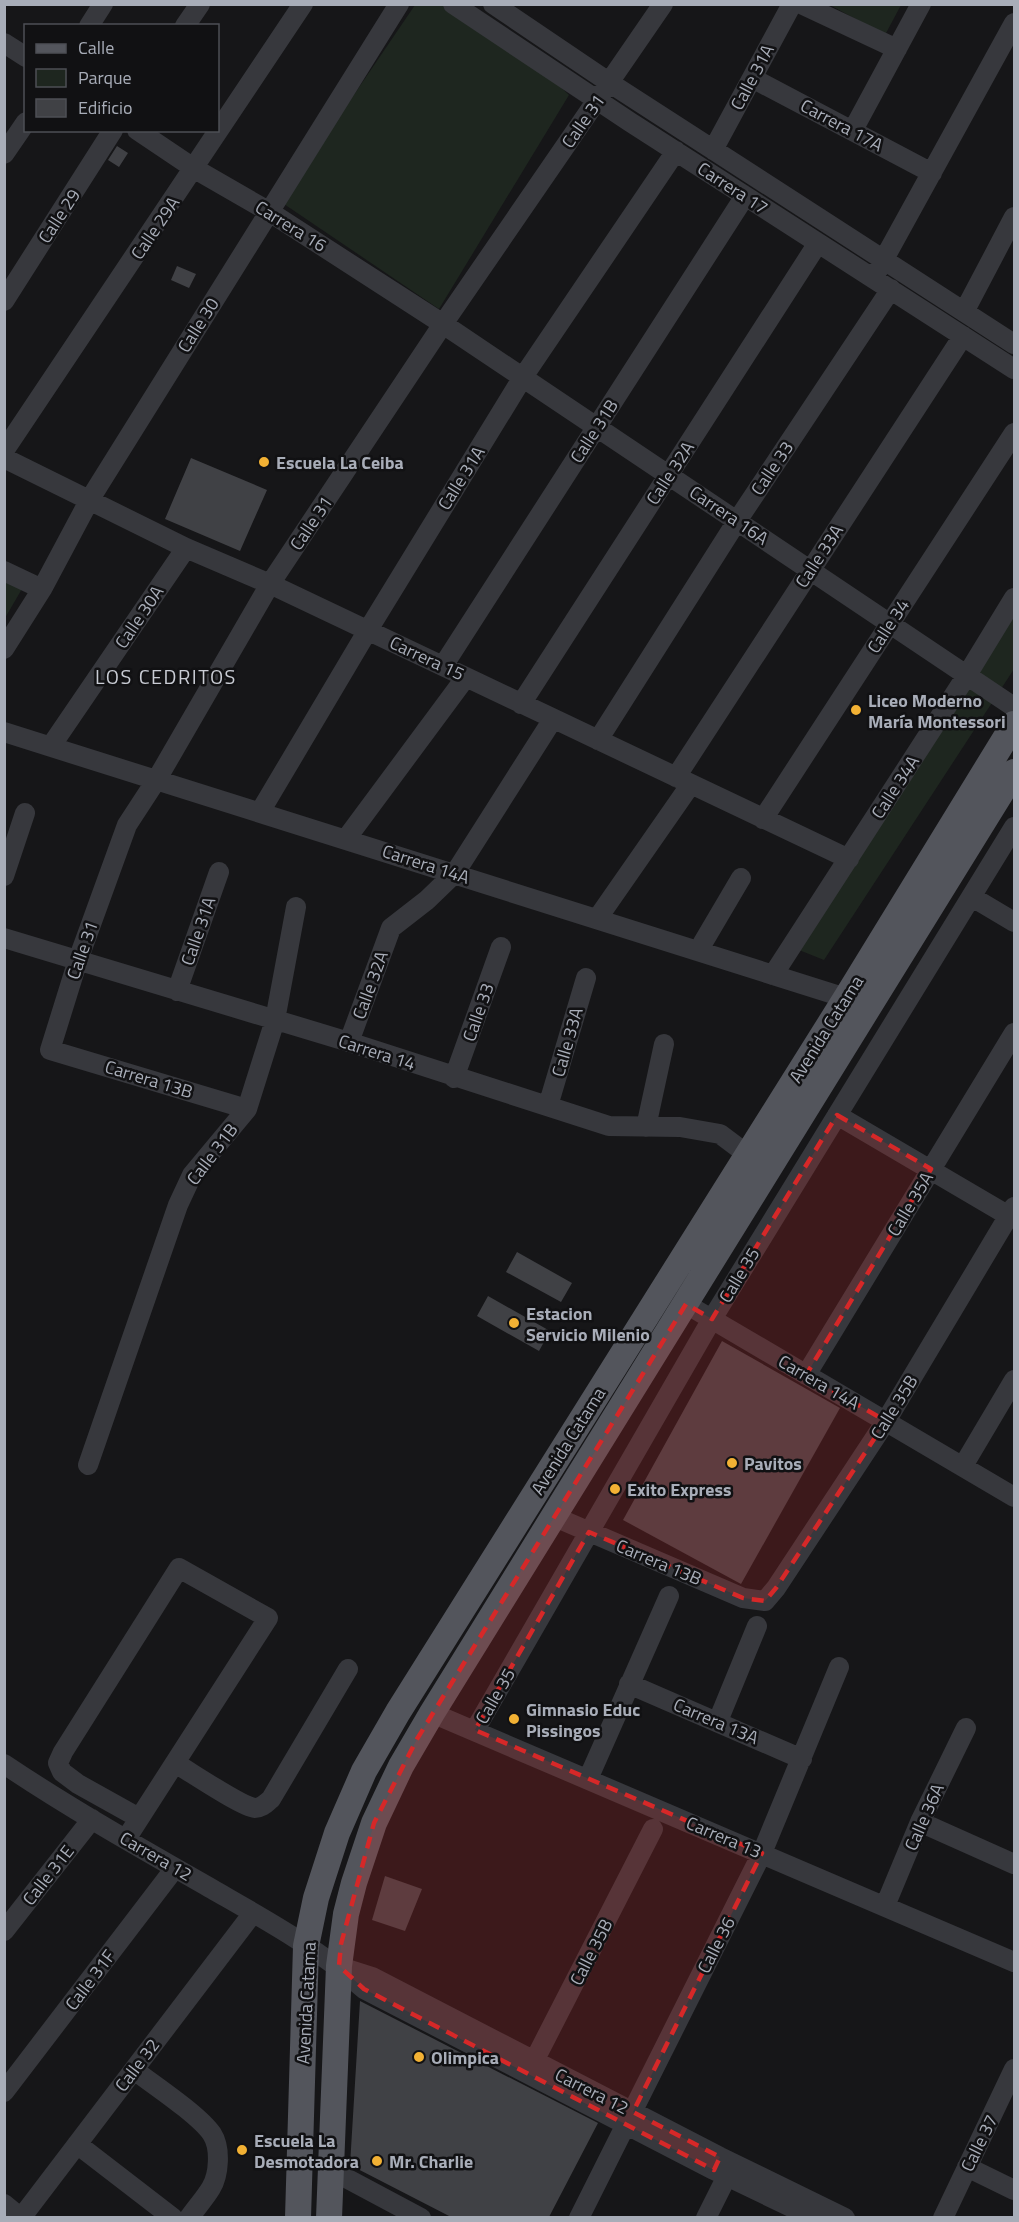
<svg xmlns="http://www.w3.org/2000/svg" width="1019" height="2222" font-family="'Titillium Web',sans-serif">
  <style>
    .green { fill: #1e261f }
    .building { fill: #404145 }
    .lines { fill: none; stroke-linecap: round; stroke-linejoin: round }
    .minor { stroke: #37383d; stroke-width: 20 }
    .major { stroke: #53555c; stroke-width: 26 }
    .marked { fill: #d62828; fill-opacity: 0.2; stroke: #d62828; stroke-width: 4.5; stroke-dasharray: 12 8; stroke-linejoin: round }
    .poi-dot { fill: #f2b134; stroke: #111113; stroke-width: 2 }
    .labels { text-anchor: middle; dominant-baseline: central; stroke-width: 5; stroke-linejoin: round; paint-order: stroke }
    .street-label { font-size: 18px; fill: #a8adb8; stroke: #111113 }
    .poi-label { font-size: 18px; font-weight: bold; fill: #a8adb8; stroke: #111113; text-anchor: start }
    .neighbourhood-label { font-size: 20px; letter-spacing: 1.5px; fill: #c9ccd4; stroke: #111113 }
  </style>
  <rect width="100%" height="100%" fill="#161618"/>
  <path class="green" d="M415,5h29l103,69 22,21 -130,214 -158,-107z
    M830,5h71l-16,30z
    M5,572l21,10 -21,36z
    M1014,612v57l-190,291 -25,-10z"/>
  <path class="building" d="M117,146l11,7 -9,14 -11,-7z
    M177,266l19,8 -7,14 -18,-8z
    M191,458l76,32 -27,61 -75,-32z
    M517,1252l55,31 -11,19 -55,-30z
    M488,1296l62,35 -11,20 -62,-35z
    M722,1341l118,67 -99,176 -118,-64z
    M385,1876l37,13 -17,42 -33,-11z
    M360,2001l238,122 -49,94h-98l-101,-52z"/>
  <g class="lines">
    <path class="minor" d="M453,4l177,118 384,247
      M493,4l117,79 404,261
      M801,4l96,45
      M89,26l14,-22
      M185,26l15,-22
      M4,43l22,14
      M752,78l180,95
      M137,130l58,39 73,42 175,113 571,383
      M853,130l68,-126
      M713,150l79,-146
      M4,154l22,-32
      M878,270l136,-247
      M4,301l109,-171
      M964,312l50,-95
      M4,451l299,-447
      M4,458l182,90 84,36 579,275
      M4,571l38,18
      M4,649l38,-60 48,-90 309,-495
      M443,666l302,-470
      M521,704l297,-461
      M4,732l842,266
      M598,740l139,-219 154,-232
      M51,746l135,-198
      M676,777l287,-441
      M260,812l108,-182 155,-253 153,-226
      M763,819l251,-386
      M346,839l120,-162
      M4,876l21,-63
      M972,897l42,25
      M597,919l94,-135
      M4,938l345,104 260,84 71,1 40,7 28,21
      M698,951l43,-73
      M773,975l194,-300 47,-77
      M177,991l42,-119
      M349,1042l42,-114 36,-28 28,-27 98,-154
      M454,1078l47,-131
      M548,1106l38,-128
      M247,1109l-197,-59 28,-90 49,-135 30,-46 113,-195 173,-260 220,-320
      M837,1115l177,104
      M646,1127l18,-83
      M686,1304l328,193
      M806,1375l208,-342
      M88,1465l90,-260 14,-30 55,-66 28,-89 21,-113
      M963,1466l51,-86
      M555,1517l188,81 22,3 11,-13 110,-167 128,-214
      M629,1684l173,75
      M432,1713l582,249
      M718,1721l39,-95
      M475,1730l237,-411 302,-492
      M175,1763c14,8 67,44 80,45 7,0 11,-5 16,-9l77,-130
      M4,1764c67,45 138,85 208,125 52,30 107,60 152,100l350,181 100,48
      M588,1779l81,-183
      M920,1822l94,42
      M126,1839l142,-221 -89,-50 -116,184 -5,11 4,9 16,12 61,34
      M885,1906l35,-84 46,-94
      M4,1931l88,-112
      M347,1969l25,8 348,180 125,61
      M134,2070c20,15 65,45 78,64 9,14 7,41 -1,54 -6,10 -15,20 -22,30
      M529,2071l124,-242
      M4,2092l171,-224
      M77,2144l96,74
      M967,2167l47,23
      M331,2170l90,48
      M4,2204l17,14
      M21,2218l232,-305
      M579,2218l183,-365 77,-186
      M706,2218l21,-42
      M943,2218l71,-149"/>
    <path class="major" d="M298,2218l8,-272 10,-48 21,-65 27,-62 34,-59 448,-714 168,-274
      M329,2218l10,-252 7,-52 8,-31 20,-60 27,-57 31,-53 582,-941"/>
  </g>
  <path class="marked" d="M837,1115l94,54 -125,206 80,46 -110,167 -11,13 -22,-3 -154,-66 -114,198 287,123 -129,259 87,45 -6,13 -350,-181 -25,-23 2,-22 33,-121 43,-84 269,-435 26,15z"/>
  <g class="poi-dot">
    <circle cx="264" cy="462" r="6"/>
    <circle cx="856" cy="710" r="6"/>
    <circle cx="514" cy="1323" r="6"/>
    <circle cx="732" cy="1463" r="6"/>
    <circle cx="615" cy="1489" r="6"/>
    <circle cx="514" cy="1719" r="6"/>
    <circle cx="419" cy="2057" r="6"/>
    <circle cx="242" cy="2150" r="6"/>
    <circle cx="377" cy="2161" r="6"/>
  </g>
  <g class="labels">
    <g class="street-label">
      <text transform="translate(752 77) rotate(-62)">Calle 31A</text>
      <text transform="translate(583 121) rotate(-55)">Calle 31</text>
      <text transform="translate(842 125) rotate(28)">Carrera 17A</text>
      <text transform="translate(733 188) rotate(33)">Carrera 17</text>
      <text transform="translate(59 216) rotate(-57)">Calle 29</text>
      <text transform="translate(291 226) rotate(32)">Carrera 16</text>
      <text transform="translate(155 228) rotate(-56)">Calle 29A</text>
      <text transform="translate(198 325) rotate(-58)">Calle 30</text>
      <text transform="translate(594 431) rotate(-57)">Calle 31B</text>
      <text transform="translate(772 468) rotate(-56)">Calle 33</text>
      <text transform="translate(670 473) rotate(-57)">Calle 32A</text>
      <text transform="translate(461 478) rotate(-58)">Calle 31A</text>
      <text transform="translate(729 515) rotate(34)">Carrera 16A</text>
      <text transform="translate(311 523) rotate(-56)">Calle 31</text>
      <text transform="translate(819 556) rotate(-57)">Calle 33A</text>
      <text transform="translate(139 617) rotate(-56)">Calle 30A</text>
      <text transform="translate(888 626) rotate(-57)">Calle 34</text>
      <text transform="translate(427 658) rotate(25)">Carrera 15</text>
      <text transform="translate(895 787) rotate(-57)">Calle 34A</text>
      <text transform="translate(426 864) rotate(18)">Carrera 14A</text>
      <text transform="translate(198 931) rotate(-71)">Calle 31A</text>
      <text transform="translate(82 950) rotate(-71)">Calle 31</text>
      <text transform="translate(370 985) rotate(-70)">Calle 32A</text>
      <text transform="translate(478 1012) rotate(-71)">Calle 33</text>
      <text transform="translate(826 1029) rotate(-58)">Avenida Catama</text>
      <text transform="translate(567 1042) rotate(-74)">Calle 33A</text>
      <text transform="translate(377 1052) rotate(18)">Carrera 14</text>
      <text transform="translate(149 1079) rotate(17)">Carrera 13B</text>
      <text transform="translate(212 1154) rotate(-53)">Calle 31B</text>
      <text transform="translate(910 1204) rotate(-59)">Calle 35A</text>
      <text transform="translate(739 1275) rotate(-59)">Calle 35</text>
      <text transform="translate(819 1382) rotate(30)">Carrera 14A</text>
      <text transform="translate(894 1407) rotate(-58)">Calle 35B</text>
      <text transform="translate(568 1441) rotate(-58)">Avenida Catama</text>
      <text transform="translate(659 1562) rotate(23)">Carrera 13B</text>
      <text transform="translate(495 1696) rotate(-60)">Calle 35</text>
      <text transform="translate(716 1721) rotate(23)">Carrera 13A</text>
      <text transform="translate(924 1817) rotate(-66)">Calle 36A</text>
      <text transform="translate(724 1837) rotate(23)">Carrera 13</text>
      <text transform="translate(156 1856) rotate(30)">Carrera 12</text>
      <text transform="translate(48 1875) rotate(-52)">Calle 31E</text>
      <text transform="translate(716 1945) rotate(-63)">Calle 36</text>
      <text transform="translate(591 1952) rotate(-63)">Calle 35B</text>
      <text transform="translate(90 1980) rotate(-53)">Calle 31F</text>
      <text transform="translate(306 2003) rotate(-87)">Avenida Catama</text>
      <text transform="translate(137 2065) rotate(-53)">Calle 32</text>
      <text transform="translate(592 2091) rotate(27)">Carrera 12</text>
      <text transform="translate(979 2143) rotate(-64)">Calle 37</text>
    </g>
    <g class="poi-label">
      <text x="276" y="462">Escuela La Ceiba</text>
      <text x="868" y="700">Liceo Moderno<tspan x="868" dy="21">María Montessori</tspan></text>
      <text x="526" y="1313">Estacion<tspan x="526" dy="21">Servicio Milenio</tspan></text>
      <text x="744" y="1463">Pavitos</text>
      <text x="627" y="1489">Exito Express</text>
      <text x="526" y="1709">Gimnasio Educ<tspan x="526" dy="21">Pissingos</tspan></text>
      <text x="431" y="2057">Olimpica</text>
      <text x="254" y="2140">Escuela La<tspan x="254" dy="21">Desmotadora</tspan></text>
      <text x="389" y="2161">Mr. Charlie</text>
    </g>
    <g class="neighbourhood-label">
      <text x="166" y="676">LOS CEDRITOS</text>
    </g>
  </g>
  <rect width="1019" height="2222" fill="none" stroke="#a8adb8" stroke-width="12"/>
  <rect x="24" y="24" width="195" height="108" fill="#111113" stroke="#4d4f55" stroke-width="1.5"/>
  <rect x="36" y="44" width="30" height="9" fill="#53555c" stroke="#4d4f55" stroke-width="1.5"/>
  <text x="78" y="54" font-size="18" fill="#a8adb8">Calle</text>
  <rect x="36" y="69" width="30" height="18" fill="#1e261f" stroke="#4d4f55" stroke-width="1.5"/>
  <text x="78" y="84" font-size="18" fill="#a8adb8">Parque</text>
  <rect x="36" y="99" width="30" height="18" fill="#404145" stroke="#4d4f55" stroke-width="1.5"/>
  <text x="78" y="114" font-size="18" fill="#a8adb8">Edificio</text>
</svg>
